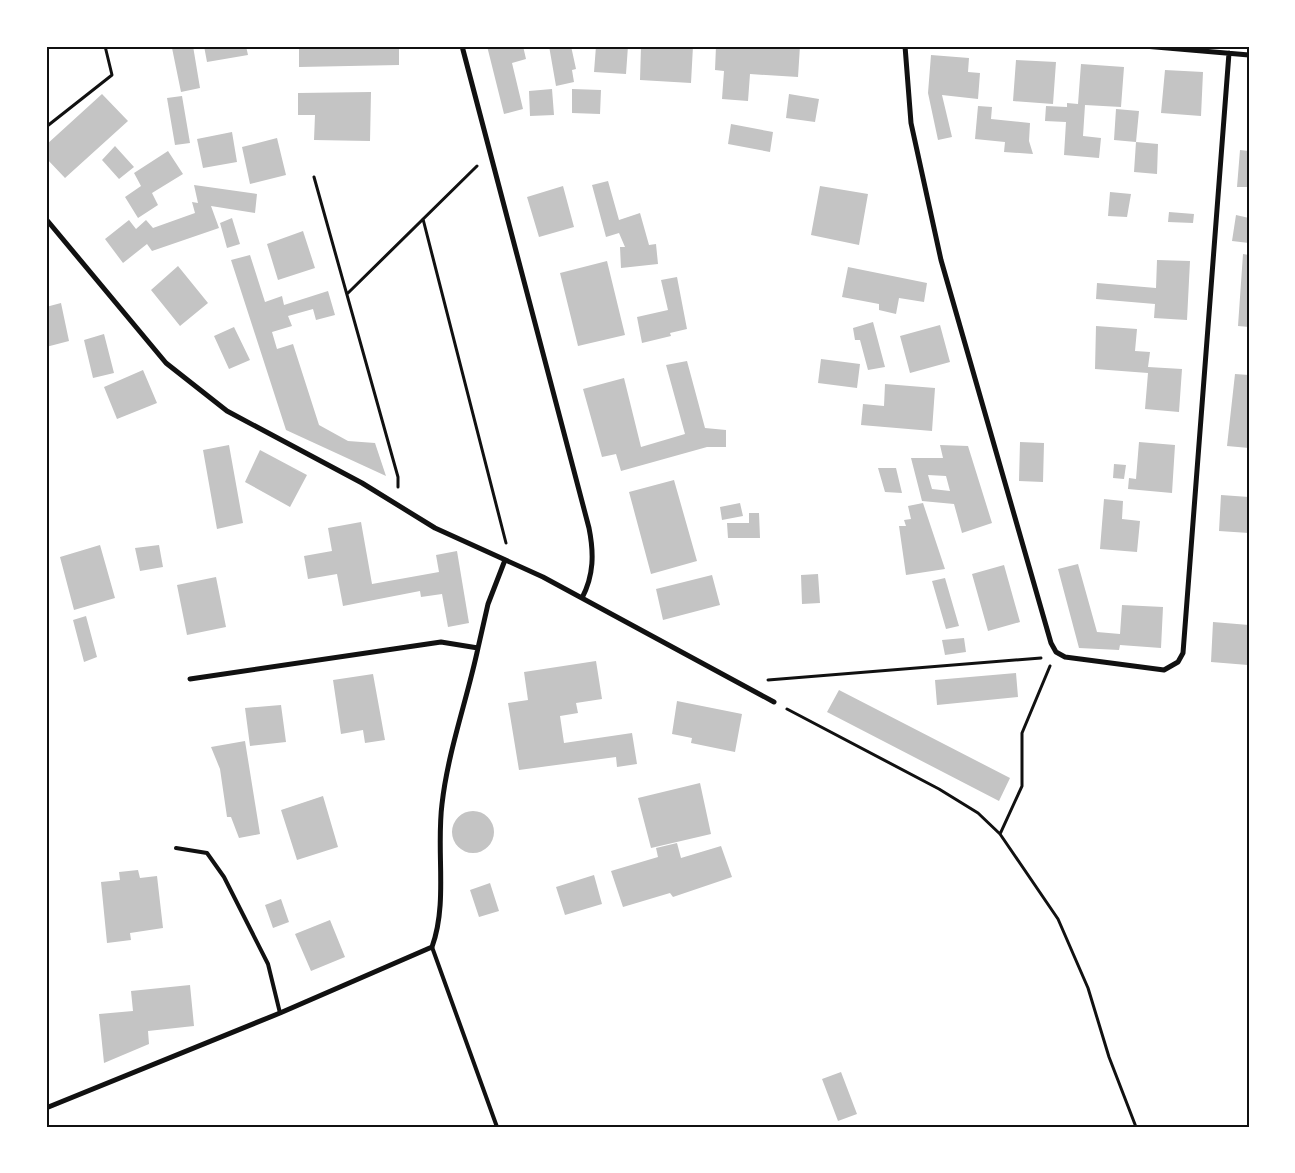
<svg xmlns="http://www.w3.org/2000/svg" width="1295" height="1173" font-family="'Noto Sans',sans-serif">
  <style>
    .building { fill: #c4c4c4; fill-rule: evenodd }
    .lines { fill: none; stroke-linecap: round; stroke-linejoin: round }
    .path { stroke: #111; stroke-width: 3 }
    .service { stroke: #111; stroke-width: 4 }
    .minor { stroke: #111; stroke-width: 5 }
    .neatline { fill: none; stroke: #111; stroke-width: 2 }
  </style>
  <rect width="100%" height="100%" fill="#fff"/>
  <path class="building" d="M184,46h9l7,42 -19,4 -9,-44z
    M204,46h42l2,9 -41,7z
    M299,46h100v19l-100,2z
    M487,46h36l3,13 -14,4 11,46 -19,5z
    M549,46h22l5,23 -4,1 2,12 -18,4z
    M596,46h32l-2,28 -32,-2z
    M641,46h52l-2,37 -51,-3z
    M716,46h84l-2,31 -48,-3 -2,27 -26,-2 2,-28 -9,-1z
    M931,55l38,3 -1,14 12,1 -2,26 -36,-4 10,42 -14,3 -10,-47z
    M1016,60l40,2 -3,42 -40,-3z
    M1081,64l43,3 -3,40 -36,-2 -2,31 18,2 -2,20 -35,-3 2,-33 -21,-1 1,-15 21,1v-4l11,1z
    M1165,70l38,2 -2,44 -40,-3z
    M552,89l2,26 -24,1 -1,-25z
    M572,89l29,1 -1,24 -28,-1z
    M371,92l-1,49 -56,-1 1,-25h-17v-22z
    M102,94l26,27 -63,57 -19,-20v-13z
    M789,94l30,5 -4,23 -29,-4z
    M182,96l8,47 -15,2 -8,-47z
    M978,106l14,1 -1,12 39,4 -1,18 4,13 -29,-2 1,-10 -30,-3z
    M1116,109l23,2 -3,31 -22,-2z
    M731,124l42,8 -3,20 -42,-8z
    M232,132l5,30 -34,6 -6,-29z
    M277,138l9,37 -36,9 -8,-37z
    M1136,142l22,2 -1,30 -23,-2z
    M115,146l19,21 -15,12 -17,-19z
    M1240,150l9,1v36h-12z
    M168,151l15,23 -31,19 6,12 -20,13 -13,-21 16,-11 -7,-13z
    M608,181l11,39 21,-7 9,32 7,-1 2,20 -37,4 -1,-21h5l-6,-14 -13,4 -14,-52z
    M194,185l63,9 -2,19 -44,-7 8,22 -67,23 -5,-7 -24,19 -18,-24 24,-19 7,9 10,-9 7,8 42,-15 -3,-11 6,1z
    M563,186l11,41 -35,10 -12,-40z
    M820,186l48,8 -9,51 -48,-10z
    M1110,192l21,2 -4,23 -19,-1z
    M1169,212l25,2 -1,9 -25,-1z
    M1236,215l13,3v25l-17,-2z
    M232,218l8,26 -13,4 -7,-25z
    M303,231l12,37 -37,12 -11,-36z
    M1243,254l6,1v72l-11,-1z
    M250,255l15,47 17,-6 2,9 44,-14 7,24 -19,5 -3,-11 -25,7 4,10 -20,6 5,17 16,-5 26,81 29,16 27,2 11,33 -100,-46 -55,-170z
    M1157,260l33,1 -3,59 -33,-2 1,-14 -59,-5 1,-16 59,5z
    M607,261l18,74 -47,11 -18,-73z
    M178,266l30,37 -28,23 -29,-36z
    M848,267l79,16 -3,19 -25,-4 -3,16 -17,-4v-6l-37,-7z
    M677,277l10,52 -17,4 1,3 -29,7 -5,-26 31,-7 -7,-30z
    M61,303l8,38 -23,6v-40z
    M873,322l12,45 -17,3 -8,-30h-5l-2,-12z
    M940,325l10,37 -40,11 -10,-37z
    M1096,326l41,3 -2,22 15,1 -2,15 34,2 -3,43 -34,-3 3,-36 -53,-4z
    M234,327l16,33 -21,9 -15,-33z
    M104,334l10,39 -21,5 -9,-38z
    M821,359l39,5 -3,24 -39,-5z
    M687,361l18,67 21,2v17h-19l-86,24 -5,-17 -14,3 -19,-68 41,-11 17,69 44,-13 -19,-69z
    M143,370l14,33 -40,16 -13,-32z
    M1235,374l14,1v73l-22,-2z
    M885,384l50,4 -3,43 -71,-6 2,-21 21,2z
    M1020,442l24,1 -1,39 -24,-1z
    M1139,442l36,3 -3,48 -44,-4 1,-11 7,1z
    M229,445l14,78 -26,6 -14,-79z
    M940,445l28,1 24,77 -30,10 -8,-29 -32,-3 -11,-43h32zM928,475l18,1 4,15 -18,-2z
    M260,450l47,25 -17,32 -45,-25z
    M1114,464l12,1 -2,14 -11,-1z
    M878,468h18l6,25 -17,-1z
    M674,480l23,81 -46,13 -22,-82z
    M1221,495l28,2v36l-30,-2z
    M1104,499l19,2 -1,18 18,2 -3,31 -37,-3z
    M740,503l3,13 -21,4 -2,-13z
    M923,503l22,66 -39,6 -7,-49h7l-2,-6 7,-1 -3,-13z
    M749,513h10l1,25h-32l-1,-15h22z
    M361,522l11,62 67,-12 -3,-17 21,-4 12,72 -21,4 -6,-33 -21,3 -1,-6 -77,15 -6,-32 -29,5 -4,-23 28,-5 -4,-23z
    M100,545l15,53 -41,12 -14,-53z
    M159,545l4,22 -23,4 -5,-23z
    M1078,564l19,68 23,2 2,-29 41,2 -2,41 -41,-3 -1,5 -40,-2 -21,-79z
    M1004,565l16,57 -32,9 -16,-57z
    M818,574l2,29 -18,1 -1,-29z
    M712,575l8,30 -57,15 -7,-31z
    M216,577l10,50 -39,8 -10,-50z
    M945,578l14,48 -13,3 -14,-48z
    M86,616l11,41 -13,5 -11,-42z
    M1213,622l36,3 -1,40 -37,-3z
    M964,638l2,14 -21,3 -3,-15z
    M596,661l6,38 -26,4 2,10 -18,3 4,27 68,-10 5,31 -20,3 -1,-10 -97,13 -11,-67 20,-3 -4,-28z
    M1016,673l2,24 -81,8 -2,-25z
    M373,674l12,66 -20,3 -2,-13 -22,4 -8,-54z
    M839,690l171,88 -11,23 -172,-89z
    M677,701l65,13 -7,38 -44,-9 1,-5 -20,-4z
    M281,705l5,37 -36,4 -5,-38z
    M245,741l15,93 -21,4 -8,-21h-4l-7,-48 -9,-22z
    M700,783l11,51 -60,14 -13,-50z
    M323,796l15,51 -41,13 -16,-50z
    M452 832a21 21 0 1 1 42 0a21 21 0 1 1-42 0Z
    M677,843l4,15 40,-12 11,31 -59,20 -3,-4 -47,14 -12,-36 47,-14 -2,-9z
    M138,870l2,8 17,-2 6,52 -33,5 1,7 -24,3 -6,-61 19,-2 -1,-8z
    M594,875l8,29 -37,11 -9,-28z
    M490,883l9,28 -20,6 -9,-27z
    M281,899l8,23 -16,6 -8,-23z
    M330,920l15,37 -34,14 -16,-37z
    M190,985l4,41 -46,5 1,13 -45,19 -5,-49 34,-3 -2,-20z
    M841,1072l16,42 -19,7 -16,-42z"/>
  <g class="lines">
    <path class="path" d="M46,127l66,-52 -7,-29
      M314,177l84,300v10
      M423,219l83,324
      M347,294l130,-128
      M1050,666l-28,67v53l-22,48 58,85 30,69 21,69 27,70
      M768,680l273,-22
      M787,709l152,80 39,24 22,21"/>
    <path class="service" d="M176,848l31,5 17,24 44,87 12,49
      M432,947l65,180"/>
    <path class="minor" d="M462,46l127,482c5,25 5,47 -7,70
      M905,46l6,77 30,137 110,383 5,9 9,5 99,13 14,-8 5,-9 46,-600
      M1144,46l105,9
      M46,219l120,144 61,48 135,72 73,45 108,49 231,125
      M190,679l251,-37 37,6 10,-44 17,-44
      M46,1108l234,-95 152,-66c16,-44 4,-96 10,-143 6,-53 25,-104 36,-156"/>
  </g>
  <rect width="1295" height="1173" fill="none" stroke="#ffffff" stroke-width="95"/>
  <rect x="48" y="48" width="1200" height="1078" class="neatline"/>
</svg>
